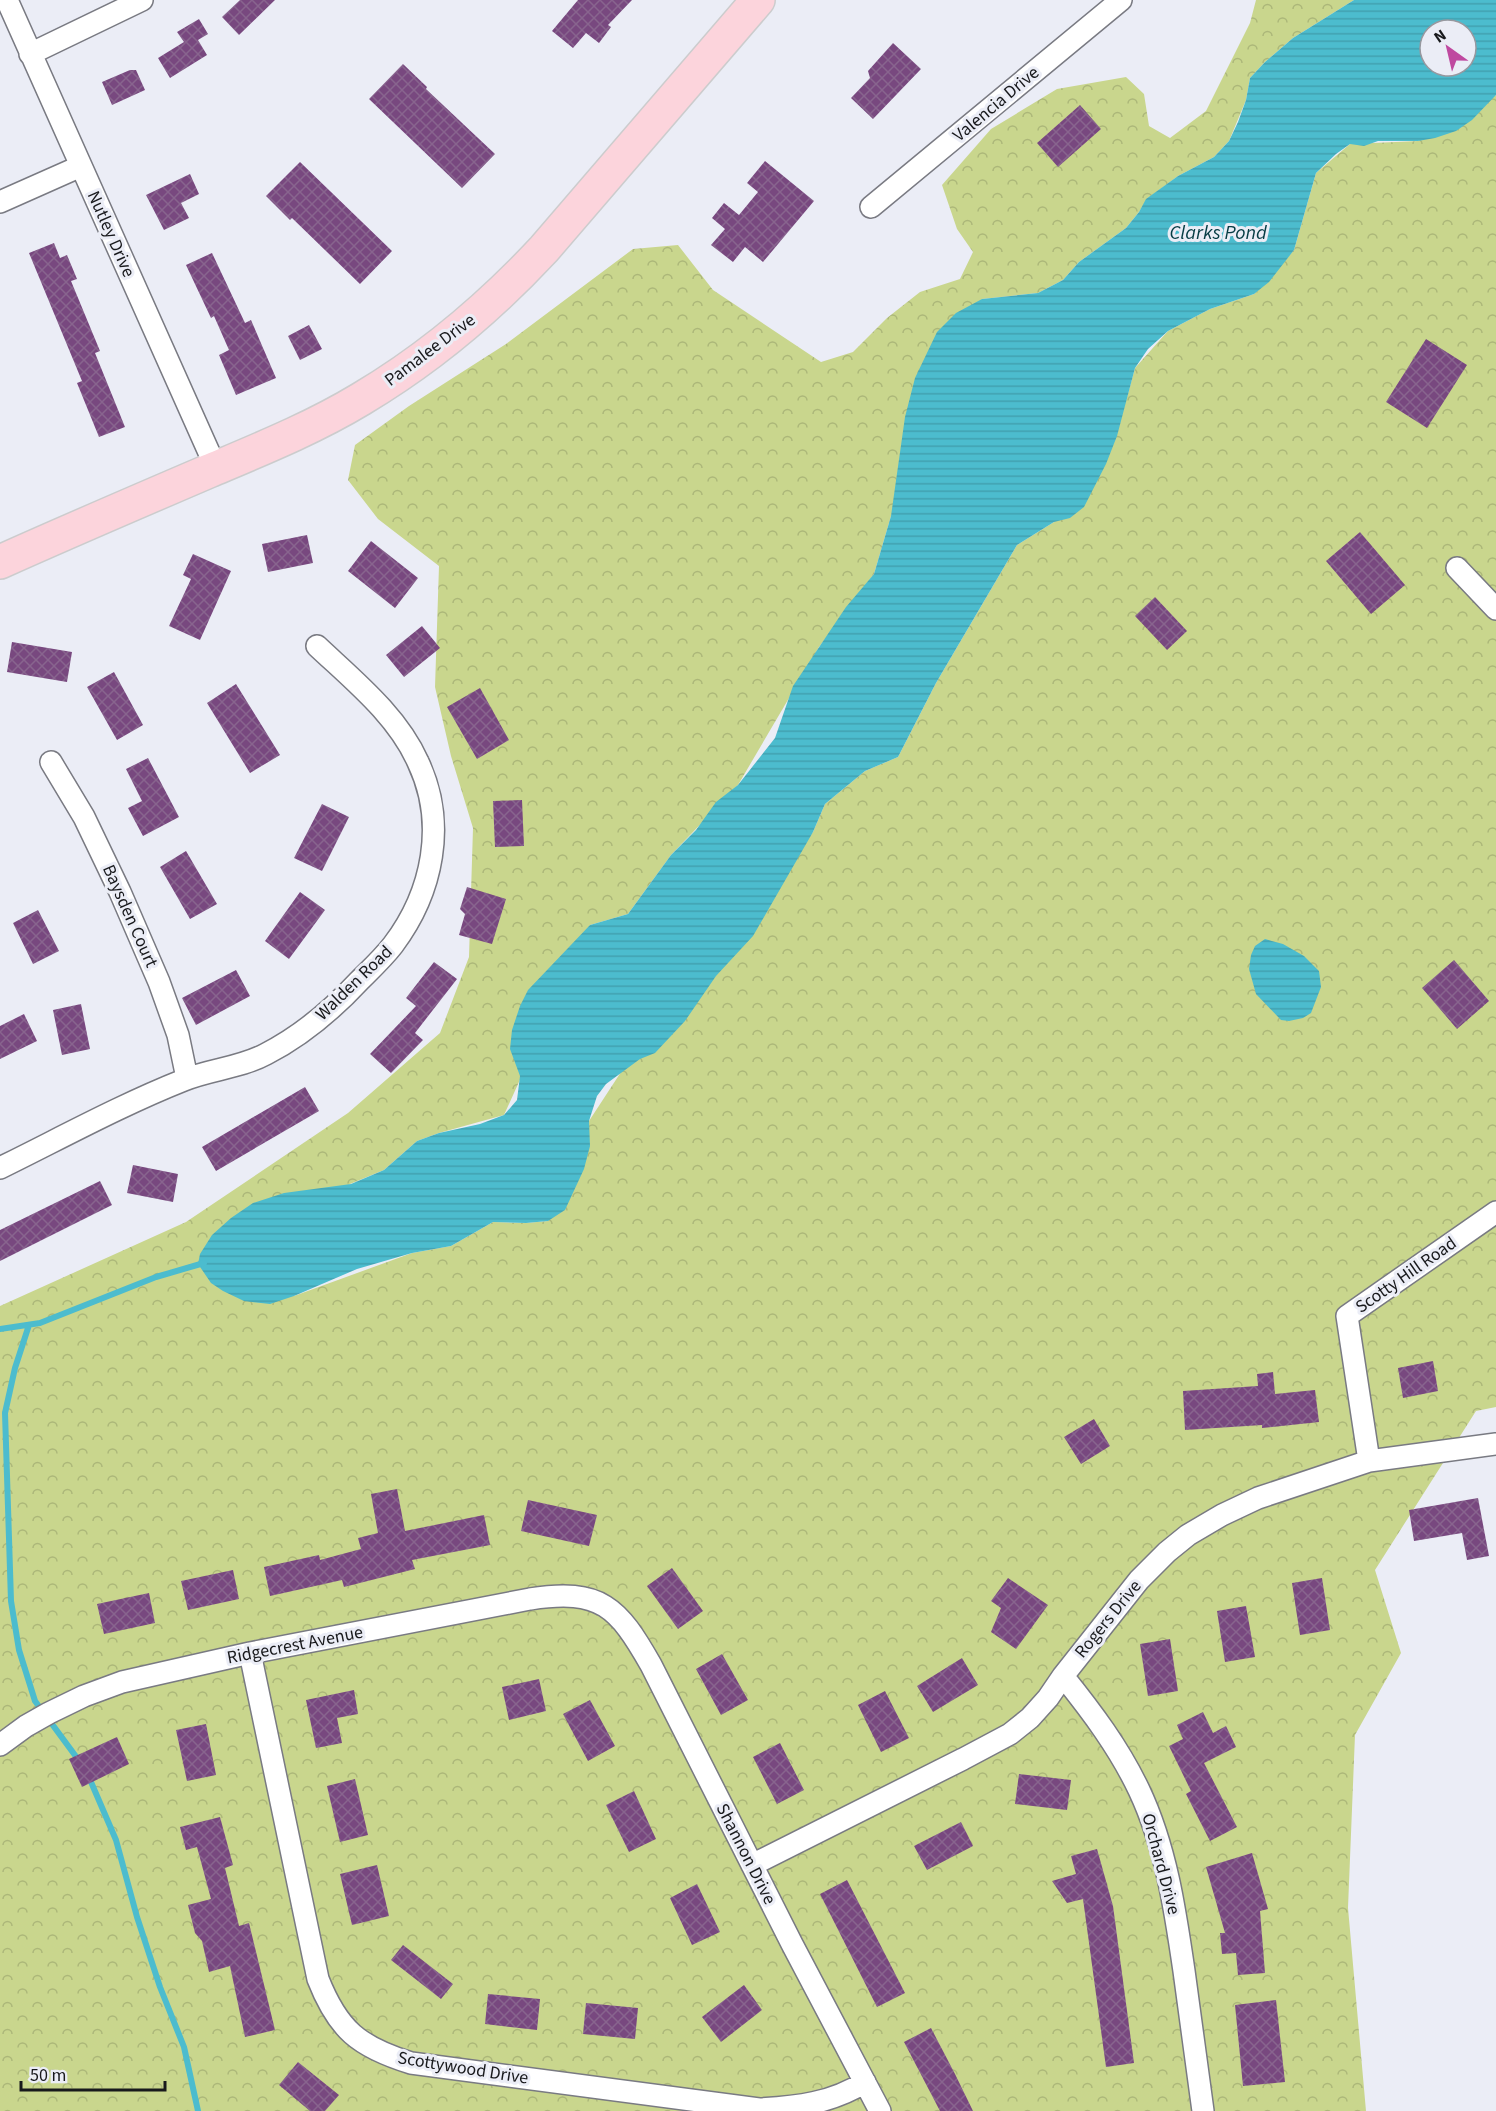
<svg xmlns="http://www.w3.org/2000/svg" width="1496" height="2111" font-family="'Source Sans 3',sans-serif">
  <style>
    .forest { fill: url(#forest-crowns) }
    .water { fill: url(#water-rules); fill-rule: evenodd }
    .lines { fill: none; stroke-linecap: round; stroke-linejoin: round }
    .stream { stroke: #4cbcce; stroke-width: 6 }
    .building { fill: url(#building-cross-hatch) }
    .minor-casing { stroke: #797a82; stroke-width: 24 }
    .primary-casing { stroke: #cccccd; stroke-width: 36 }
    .minor { stroke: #fff; stroke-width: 21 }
    .primary { stroke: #fcd4dc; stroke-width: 33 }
    .labels { text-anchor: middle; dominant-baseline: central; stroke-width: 6; stroke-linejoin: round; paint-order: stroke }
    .street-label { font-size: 18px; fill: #18191c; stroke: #ebedf6 }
    .water-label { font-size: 20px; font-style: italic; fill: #063c44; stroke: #ebedf6 }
  </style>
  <defs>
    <pattern id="forest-crowns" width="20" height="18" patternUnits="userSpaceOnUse" patternTransform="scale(1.5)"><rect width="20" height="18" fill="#c9d68d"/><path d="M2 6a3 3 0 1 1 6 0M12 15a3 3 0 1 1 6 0" fill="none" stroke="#acb779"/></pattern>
    <pattern id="water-rules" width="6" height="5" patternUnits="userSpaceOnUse" patternTransform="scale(1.5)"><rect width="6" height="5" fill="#4cbcce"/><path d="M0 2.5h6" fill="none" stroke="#42a1b0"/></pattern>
    <pattern id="building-cross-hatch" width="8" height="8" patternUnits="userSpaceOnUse" patternTransform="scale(1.5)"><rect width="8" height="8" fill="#78487f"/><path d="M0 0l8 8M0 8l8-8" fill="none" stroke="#88648e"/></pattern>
  </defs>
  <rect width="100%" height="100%" fill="#ebedf6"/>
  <path class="forest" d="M1256,0h98l-61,38 -28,24 -15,16 -4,22 -17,41 -15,16 -36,19 -31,23 -8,13 -13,16 -47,34 -16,18 -25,13 -56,6 -91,217 -17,58 -55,73 -81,138 -67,70 -43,59 -38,11 -86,190 -65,18 -22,8 -33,29 -34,14 -127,107 71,5 118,-43 39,-7 42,-24 33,1 22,-2 41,-100 32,-49 192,-240 12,-28 40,-33 33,-14 38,-74 81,-138 37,-23 73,-125 8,-29 33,-37 42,-22 44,-15 40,-44 22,-77 34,-29 68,-3 78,-46v1312l-20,4 -101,159 26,83 -46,82 -7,173 18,203h-1366v-805l186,-84 162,-109 92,-80 29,-76 4,-129 -22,-72 -16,-69 4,-121 -61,-47 -30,-39 7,-35 54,-39 97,-62 127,-95 45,-4 35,45 108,72 32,-10 34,-34 33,-26 40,-13 13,-27 -16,-23 -15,-44 49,-56 66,-40 69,-12 18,17 5,32 21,12 36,-27 44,-88z"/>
  <path class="water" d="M1354,0h142v95l-24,25 -16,11 -21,7 -17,3h-40l-14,5 -14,-2 -14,10 -20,19 -22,77 -25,32 -15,12 -44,15 -42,22 -20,18 -13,19 -18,68 -11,28 -22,43 -14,11 -16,4 -37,23 -81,138 -38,74 -33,14 -40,33 -12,28 -60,104 -37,40 -31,45 -30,32 -15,6 -34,25 -9,12 -8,25 1,25 -6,23 -19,41 -17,11 -22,2 -33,-1 -42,24 -39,7 -55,16 -63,27 -24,8 -26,-3 -21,-10 -12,-8 -13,-19 2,-10 12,-19 19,-17 22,-15 31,-10 67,-9 33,-14 33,-29 22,-8 41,-9 24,-9 13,-15 3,-24 -10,-27 2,-19 8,-24 8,-16 62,-65 38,-11 43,-59 25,-25 20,-28 22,-17 37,-47 18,-52 53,-79 28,-33 17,-58 14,-99 10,-39 22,-46 19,-19 26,-14 56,-6 25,-13 16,-18 47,-34 13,-16 7,-13 32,-23 36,-19 15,-16 9,-19 8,-22 4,-22 15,-16 28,-24zM1430,30h36v36h-36z
    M1265,939l18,5 21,12 15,15 2,16 -10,26 -8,5 -14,3 -8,-1 -25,-26 -7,-25 2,-14 4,-9z"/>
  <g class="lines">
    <path class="stream" d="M29,1325l-14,43 -10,45 6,188 8,49 16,51 45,61
      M0,1329l40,-6 116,-46 48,-14
      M88,1775l28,65 21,77 23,70 24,60 14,64"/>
  </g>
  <path class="building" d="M240,0h35l-36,35 -17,-18z
    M578,0h54l-24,25 3,2 -12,16 -13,-10 -13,15 -21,-17z
    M199,19l9,15 -10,6 9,15 -37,23 -12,-20 26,-16 -7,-10z
    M893,43l28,26 -48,50 -22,-21 19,-20 -2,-7z
    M403,64l24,23 -1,2 69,65 -33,34 -93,-89z
    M130,70h6l9,20 -33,15 -10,-23z
    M1080,105l21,24 -43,38 -21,-24z
    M765,161l49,40 -51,61 -18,-15 -12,15 -22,-17 14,-16 -13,-11 12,-15 15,12 19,-23 -11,-9z
    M300,162l92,89 -32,33 -68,-66 -2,2 -24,-24z
    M190,174l9,20 -18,9 8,15 -25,12 -18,-35z
    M54,243l6,15 7,-3 10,24 -6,2 29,70 -5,2 30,74 -26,10 -22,-54 5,-2 -53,-128z
    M212,253l33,70 6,-3 25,58 -40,17 -17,-40 10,-5 -15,-34 -3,2 -25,-53z
    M309,325l13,24 -22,11 -12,-24z
    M1426,339l41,26 -40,63 -41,-26z
    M1360,532l45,53 -34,29 -45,-53z
    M307,535l6,28 -45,9 -6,-28z
    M371,541l47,37 -23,30 -47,-37z
    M193,554l38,17 -31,69 -31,-14 22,-47 -8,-4z
    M1155,597l32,34 -20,19 -32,-34z
    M422,626l18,22 -36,29 -18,-22z
    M12,642l60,10 -5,30 -60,-10z
    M114,672l29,53 -26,15 -30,-53z
    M236,684l44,71 -30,18 -43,-70z
    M480,688l29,52 -32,19 -30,-52z
    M148,758l31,59 -36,19 -15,-28 14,-7 -16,-32z
    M522,800l2,46 -29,1 -2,-46z
    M322,804l27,13 -27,54 -28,-13z
    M186,851l31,53 -27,15 -30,-52z
    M467,887l39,12 -14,45 -33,-9 6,-21 -5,-5z
    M300,892l25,18 -36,49 -24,-18z
    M38,910l21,41 -26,13 -20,-41z
    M1454,960l35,41 -32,28 -35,-41z
    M434,962l23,17 -42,54 8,7 -32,33 -21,-19 46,-48 -10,-8z
    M236,970l14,26 -54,29 -14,-27z
    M81,1004l9,45 -28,6 -9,-45z
    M24,1014l13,27 -37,18v-33z
    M305,1087l14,24 -103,60 -14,-24z
    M133,1165l45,9 -5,28 -46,-9z
    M100,1181l12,24 -112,56v-31z
    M1433,1361l5,30 -35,7 -5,-30z
    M1273,1372l2,22 40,-4 4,32 -57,6v-3l-77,5 -2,-39 75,-5 -1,-12z
    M1094,1419l16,27 -29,18 -17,-27z
    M397,1489l8,42 79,-16 6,30 -78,15 3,9 -71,18 -2,-7 -72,16 -6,-29 55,-12 1,5 41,-11 -3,-11 20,-5 -7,-39z
    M1478,1498l11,58 -22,4 -5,-27 -48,8 -5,-31z
    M528,1500l69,15 -8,31 -68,-15z
    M672,1568l31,43 -25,18 -31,-43z
    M233,1570l6,29 -51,11 -7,-29z
    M1008,1578l40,27 -32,44 -25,-17 10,-24 -10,-7z
    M1322,1578l8,52 -30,5 -8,-52z
    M149,1593l6,30 -51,11 -7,-30z
    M1246,1606l9,51 -30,5 -8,-51z
    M1170,1639l8,52 -30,5 -8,-52z
    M722,1654l26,46 -27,15 -25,-46z
    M962,1658l16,27 -45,27 -16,-26z
    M539,1679l7,32 -37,9 -7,-33z
    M354,1690l4,24 -21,4 5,25 -26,5 -10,-48z
    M885,1691l24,47 -28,14 -23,-47z
    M590,1700l25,46 -27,15 -25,-47z
    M1203,1712l10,21 13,-7 10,21 -32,16 33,64 -27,14 -24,-47 5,-3 -22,-45 14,-7 -6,-14z
    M206,1724l10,51 -29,6 -11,-51z
    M117,1737l12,27 -47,23 -13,-28z
    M780,1743l24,47 -27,14 -24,-47z
    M1019,1774l52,6 -4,30 -52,-6z
    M355,1779l13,56 -28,7 -13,-56z
    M634,1791l22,48 -27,13 -23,-47z
    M220,1817l13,48 -8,3 14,58 10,-3 26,107 -30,7 -15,-71 -21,6 -7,-31 -7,-8 -7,-28 23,-6 -14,-52 -11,3 -6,-23z
    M961,1822l12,24 -46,24 -13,-24z
    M1097,1849l16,57 21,157 -28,4 -23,-168 -16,4 -15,-22 24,-7 -5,-18z
    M1252,1853l16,56 -8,2 5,62 -27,2 -2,-22 -14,1 -2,-21h5l-19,-66z
    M377,1865l12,51 -37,9 -12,-51z
    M847,1880l58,113 -28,14 -57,-113z
    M697,1884l23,48 -28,13 -22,-47z
    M403,1945l50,39 -12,15 -50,-39z
    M744,1985l18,25 -41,32 -19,-25z
    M488,1994l52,5 -3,31 -52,-6z
    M1276,2000l9,82 -42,4 -8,-81z
    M586,2003l52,5 -3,31 -52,-5z
    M931,2028l24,46 18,37h-33l-36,-69z
    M298,2062l41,33 -14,16h-15l-31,-26z"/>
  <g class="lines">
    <g class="minor-casing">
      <path id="minor" d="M7,0l209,468
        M30,54l112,-54
        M0,202l81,-36
        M871,207l250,-207
        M1457,568l39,41
        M51,762l33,55 36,75 39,90 19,53 9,43
        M0,1168c61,-30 121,-63 184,-88 27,-11 56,-12 82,-26 35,-18 66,-44 93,-73 11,-11 24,-23 34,-36 40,-53 54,-122 25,-183 -21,-47 -65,-82 -101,-116
        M1369,1461l-22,-145 149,-104
        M250,1653l68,326c20,51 41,68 93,84l348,46c38,-2 73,-6 106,-27
        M1063,1676c29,36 56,72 76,114 27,57 36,119 45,181 6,47 13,93 19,140
        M0,1745l26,-19 23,-13 35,-17 38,-14 128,-29 280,-54c71,-11 88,8 121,66l141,279 88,167
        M752,1865l211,-106 47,-25 20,-16 18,-20 15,-22 76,-96 28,-28 21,-17 34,-20 36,-17 111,-37 127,-17"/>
    </g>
    <g class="primary-casing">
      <path id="primary" d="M0,562c69,-31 139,-61 209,-91 52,-22 104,-43 152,-72 69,-41 129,-92 183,-150l214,-249"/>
    </g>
    <use href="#minor" class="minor"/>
    <use href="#primary" class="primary"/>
  </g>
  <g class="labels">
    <g class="street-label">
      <text transform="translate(996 104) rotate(-40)">Valencia Drive</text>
      <text transform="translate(111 234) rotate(66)">Nutley Drive</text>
      <text transform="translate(430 350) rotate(-37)">Pamalee Drive</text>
      <text transform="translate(130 916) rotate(66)">Baysden Court</text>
      <text transform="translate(354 983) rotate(-44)">Walden Road</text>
      <text transform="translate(1406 1275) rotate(-35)">Scotty Hill Road</text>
      <text transform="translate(1108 1619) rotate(-51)">Rogers Drive</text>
      <text transform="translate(295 1645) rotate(-11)">Ridgecrest Avenue</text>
      <text transform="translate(746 1854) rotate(63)">Shannon Drive</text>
      <text transform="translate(1161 1864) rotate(75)">Orchard Drive</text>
      <text transform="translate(463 2068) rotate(9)">Scottywood Drive</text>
    </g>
    <g class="water-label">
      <text x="1218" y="233">Clarks Pond</text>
    </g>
  </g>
  <g transform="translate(1448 48) rotate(326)"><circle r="28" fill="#ebedf6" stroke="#97989f" stroke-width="1.5"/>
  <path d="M0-4.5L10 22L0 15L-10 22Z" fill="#bf49a0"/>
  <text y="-9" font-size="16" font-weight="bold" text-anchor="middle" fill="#18191c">N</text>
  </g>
  <path d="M21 2081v9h144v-9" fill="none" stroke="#18191c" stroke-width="3"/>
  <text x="30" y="2081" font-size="18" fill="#18191c" stroke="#ebedf6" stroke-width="4.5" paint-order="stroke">50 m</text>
</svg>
